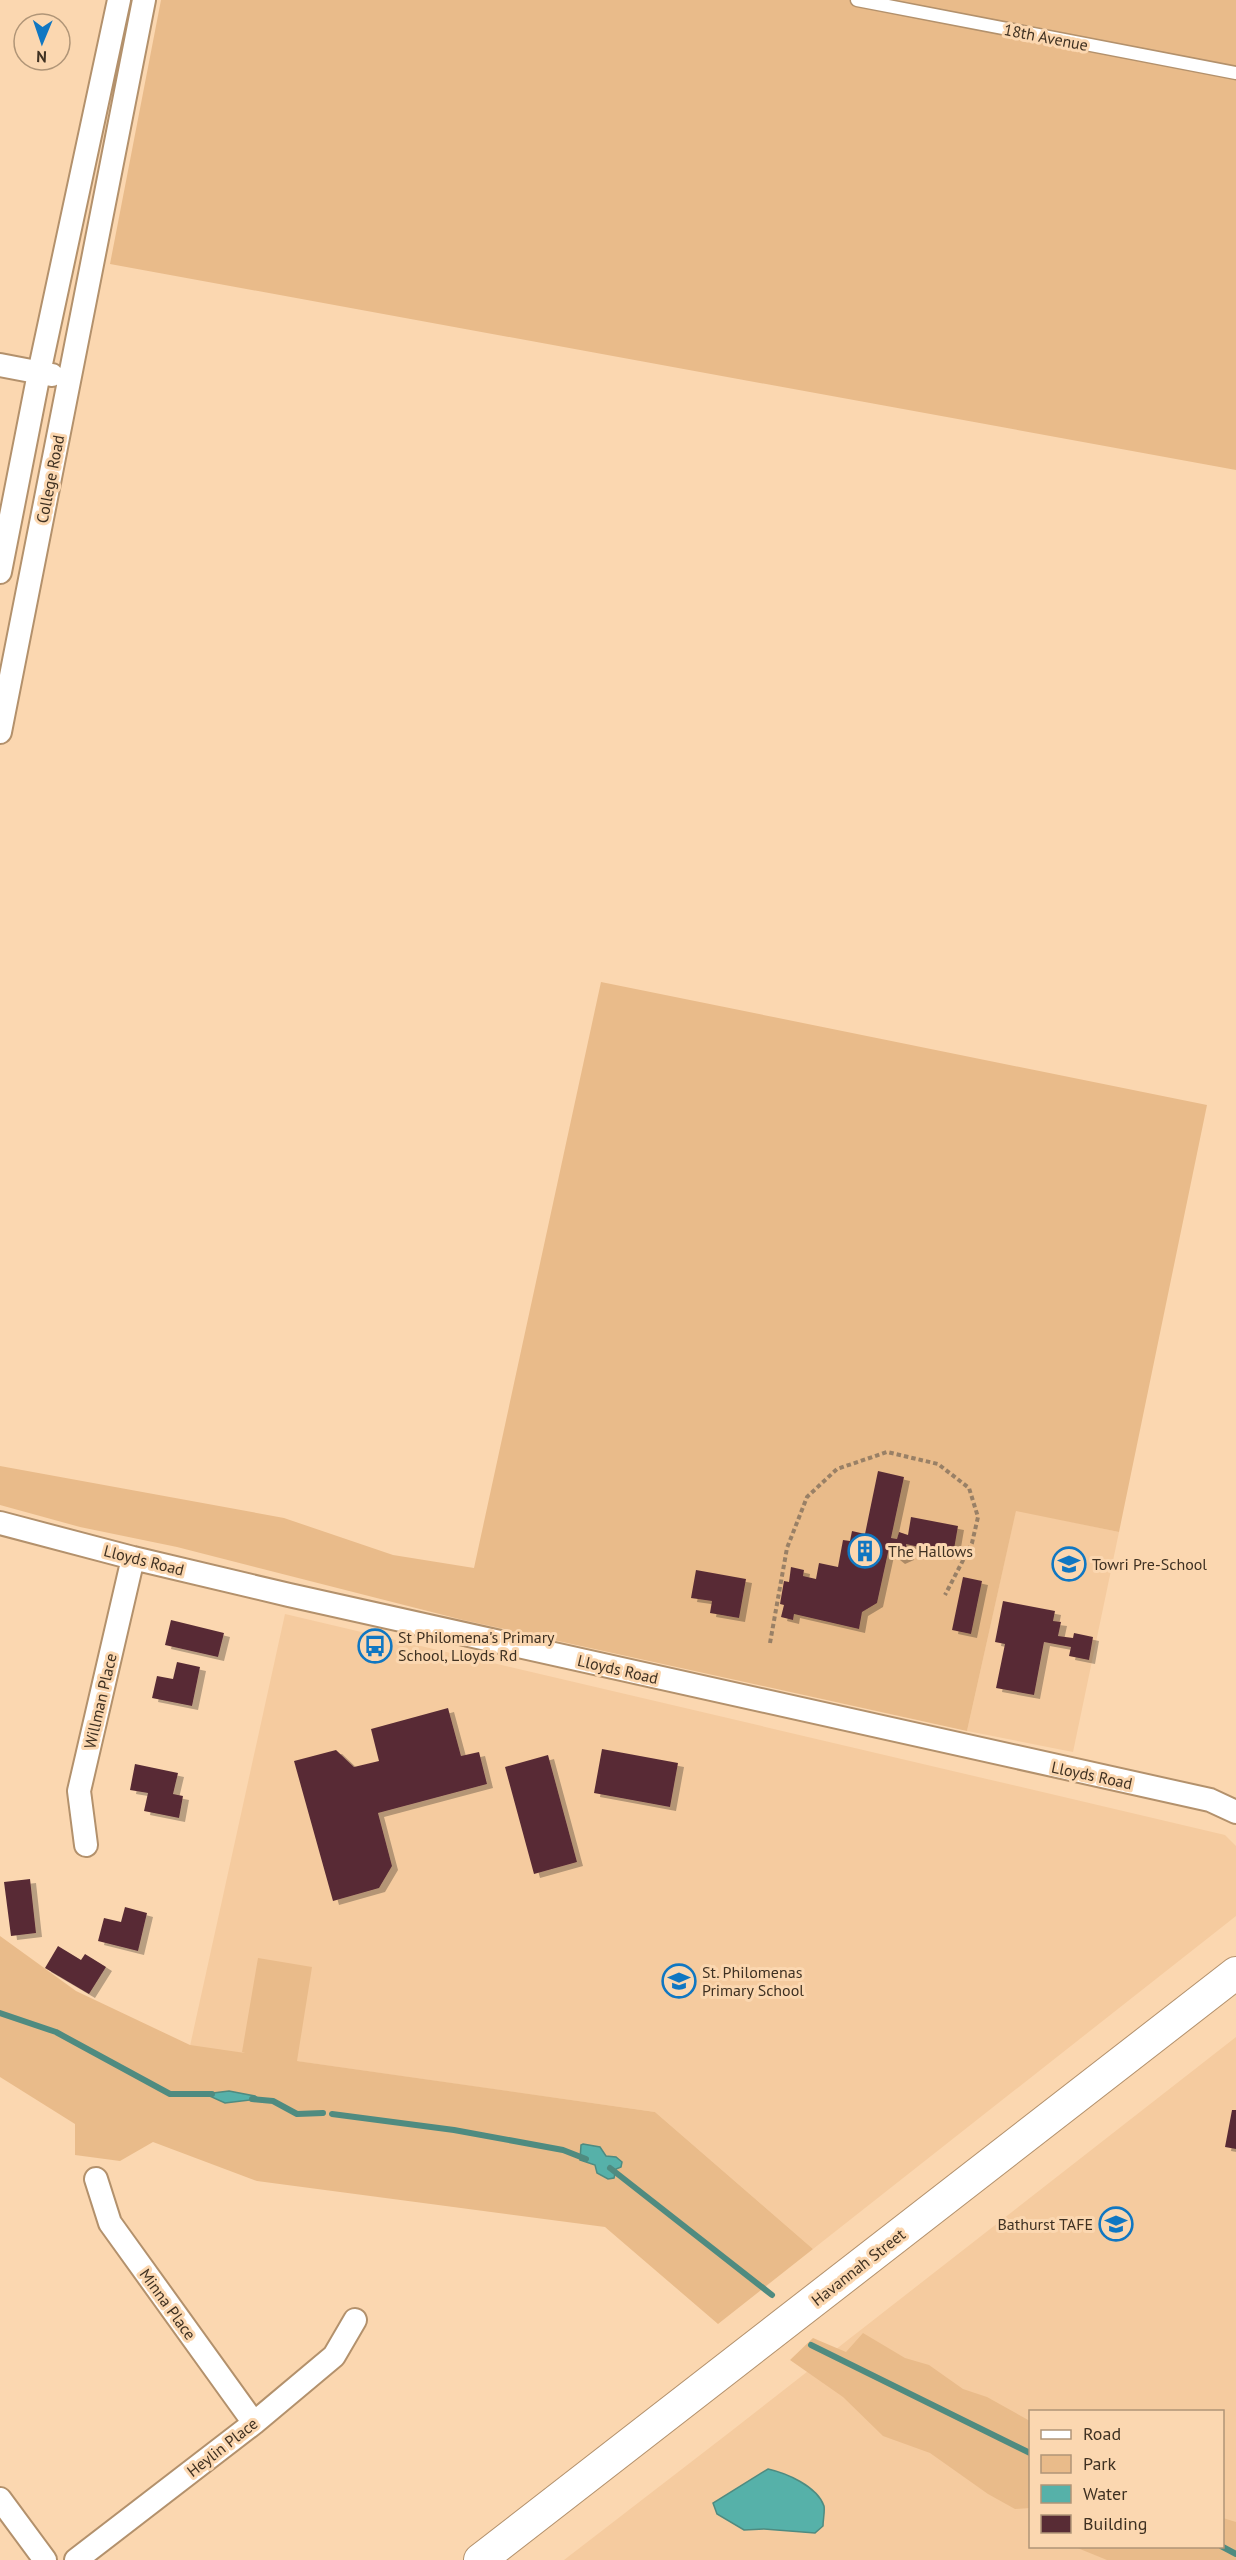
<svg xmlns="http://www.w3.org/2000/svg" width="1236" height="2560" font-family="'PT Sans',sans-serif">
  <style>
    .built { fill: #f5cb9f; fill-rule: evenodd }
    .green { fill: #e9bb8a }
    .water { fill: #56b1a9; stroke: #4f8b80; stroke-width: 1.5 }
    .lines { fill: none; stroke-linecap: round; stroke-linejoin: round }
    .stream { stroke: #4f8b80; stroke-width: 6 }
    .building { fill: #582c35; filter: url(#shadow) }
    .lane-casing { stroke: #b3916c; stroke-width: 15 }
    .street-casing { stroke: #b3916c; stroke-width: 26 }
    .secondary-casing { stroke: #b3916c; stroke-width: 34 }
    .path { stroke: #998066; stroke-width: 4; stroke-dasharray: 4.5 3; stroke-linecap: butt }
    .lane { stroke: #fff; stroke-width: 12 }
    .street { stroke: #fff; stroke-width: 22 }
    .secondary { stroke: #fff; stroke-width: 32 }
    .labels { text-anchor: middle; dominant-baseline: central; stroke-width: 6; stroke-linejoin: round; paint-order: stroke }
    .street-label { font-size: 16px; fill: #3f3122; stroke: #fbd7b0 }
    .poi-label { font-size: 16px; fill: #3f3122; stroke: #fbd7b0; text-anchor: start }
  </style>
  <defs>
    <filter id="shadow"><feDropShadow dx="6" dy="4" stdDeviation="0" flood-color="#0004"/></filter>
  </defs>
  <rect width="100%" height="100%" fill="#fbd7b0"/>
  <path class="built" d="M1016,1510l103,22 -46,220 -106,-21z
    M285,1614l940,221 11,11v70l-423,333 -158,-137 -465,-66z
    M1236,2037v523h-672l166,-128zM1030,2412h192v134h-192z"/>
  <path class="green" d="M161,0h1075v470l-1126,-206z
    M601,982l606,123 -88,427 -103,-21 -49,220 -504,-111 -286,-73 -97,-20 -80,-22v-39l284,52 109,37 81,13z
    M0,1936l76,55 114,54 55,8 -3,-1 16,-94 54,9 -15,94 358,51 158,137 -95,75 -113,-97 -348,-46 -104,-39 -33,19 -45,-6v-31l-75,-47z
    M863,2333l42,25 24,7 34,24 24,8 43,24v87l-15,1 -27,-15 -58,-41 -47,-17 -40,-39 -53,-37 23,-22 33,14z
    M1223,2518l13,4v38h-129l-32,-13 147,-1z"/>
  <path class="water" d="M229,2091l26,5 4,3 -34,4 -20,-9z
    M583,2144l17,3 6,9 10,1 6,5 -1,5 -5,2 -2,9 -6,1 -11,-6 -2,-8 -15,-5 1,-15z
    M768,2469c18,4 49,17 56,37 1,5 -1,14 -1,20l-8,7 -51,-4 -20,1 -27,-16 -4,-11z"/>
  <g class="lines">
    <path class="stream" d="M0,2013l56,19 114,62h42
      M252,2099l21,2 24,13 26,-1
      M332,2114l122,16 109,20 23,9
      M610,2168l162,127
      M811,2345l219,108
      M1221,2546l15,8"/>
  </g>
  <path class="building" d="M878,1471l26,6 -13,61 6,1 2,-7 9,3 3,-18 47,9 -5,29 -47,-11 2,12 -9,4 -5,-4 -1,-7 -4,-1 -12,55 -15,9 -3,17 -65,-15 -1,6 -12,-3 3,-12 -4,-1 4,-23 5,1 2,-15 13,3 -1,6 13,3 3,-16 19,4 5,-27 7,1 2,-10 13,3z
    M696,1570l50,9 -7,39 -29,-5 2,-12 -21,-3z
    M963,1577l19,4 -11,53 -19,-4z
    M1003,1601l52,10 -2,10 8,1 -3,14 15,2 1,-5 19,4 -4,23 -20,-4 2,-9 -27,-5 -10,53 -38,-7 9,-44 -10,-2z
    M171,1620l53,13 -6,24 -53,-12z
    M177,1662l23,5 -8,39 -40,-8 5,-22 16,3z
    M448,1708l13,48 18,-4 8,32 -109,29 14,53 -13,22 -46,13 -39,-140 42,-11 18,17 25,-6 -8,-32z
    M602,1749l76,14 -8,44 -76,-14z
    M548,1755l29,107 -43,12 -29,-107z
    M135,1764l43,9 -5,21 10,2 -4,22 -35,-7 4,-18 -18,-3z
    M30,1879l6,54 -25,3 -7,-54z
    M125,1907l22,6 -9,38 -40,-10 6,-23 17,4z
    M58,1946l23,14 4,-6 21,13 -17,27 -44,-26z
    M1232,2110h4v39l-11,-2z"/>
  <g class="lines">
    <g class="lane-casing">
      <path id="lane" d="M857,0l379,73"/>
    </g>
    <g class="street-casing">
      <path id="street" d="M0,365l52,10
        M0,572l39,-199 80,-373
        M0,732l144,-732
        M0,1523l133,35 156,37 921,205 26,12
        M86,1845l-7,-54 54,-233
        M96,2179l14,44 144,200
        M0,2499l45,61
        M76,2560l178,-137 80,-67 21,-36"/>
    </g>
    <g class="secondary-casing">
      <path id="secondary" d="M480,2560l756,-587"/>
    </g>
    <path class="path" d="M770,1643l17,-95 20,-51 30,-28 50,-17 51,12 31,24 9,29 -6,26 -27,52"/>
    <use href="#lane" class="lane"/>
    <use href="#street" class="street"/>
    <use href="#secondary" class="secondary"/>
  </g>
  <defs>
    <g id="building-ring" transform="scale(1.725)"><circle r="9.5" fill="#fbd7b0" stroke="#1077c2" stroke-width="1.5"/><path d="M-4-6H4V6H1V3H-1V6H-4ZM-2.5-4.3h1.7v1.8h-1.7ZM.8-4.3h1.7v1.8H.8ZM-2.5-1h1.7V.8h-1.7ZM.8-1h1.7V.8H.8Z" fill="#1077c2"/></g>
    <g id="school-ring" transform="scale(1.725)"><circle r="9.5" fill="#fbd7b0" stroke="#1077c2" stroke-width="1.5"/><path d="M0-5L7-2L0 1L-7-2ZM-4 1L0 2.5L4 1V4Q0 6-4 4Z" fill="#1077c2"/></g>
    <g id="bus-ring" transform="scale(1.725)"><circle r="9.5" fill="#fbd7b0" stroke="#1077c2" stroke-width="1.5"/><path d="M-5-6H5V4H4V6H2V4H-2V6H-4V4H-5ZM-3.5-4V0h7V-4ZM-3.5 1.2v1.5H-2V1.2ZM2 1.2v1.5H3.5V1.2Z" fill="#1077c2"/></g>
    <g id="university-ring" transform="scale(1.725)"><circle r="9.5" fill="#fbd7b0" stroke="#1077c2" stroke-width="1.5"/><path d="M0-5L7-2L0 1L-7-2ZM-4 1L0 2.5L4 1V4Q0 6-4 4Z" fill="#1077c2"/></g>
  </defs>
  <g fill-rule="evenodd">
    <use href="#building-ring" x="865" y="1551"/>
    <use href="#school-ring" x="1069" y="1564"/>
    <use href="#bus-ring" x="375" y="1646"/>
    <use href="#school-ring" x="679" y="1981"/>
    <use href="#university-ring" x="1116" y="2224"/>
  </g>
  <g class="labels">
    <g class="street-label">
      <text transform="translate(1046 37) rotate(11)">18th Avenue</text>
      <text transform="translate(50 479) rotate(-79)">College Road</text>
      <text transform="translate(144 1560) rotate(14)">Lloyds Road</text>
      <text transform="translate(618 1669) rotate(13)">Lloyds Road</text>
      <text transform="translate(100 1701) rotate(-77)">Willman Place</text>
      <text transform="translate(1092 1775) rotate(12)">Lloyds Road</text>
      <text transform="translate(858 2267) rotate(-38)">Havannah Street</text>
      <text transform="translate(168 2304) rotate(54)">Minna Place</text>
      <text transform="translate(222 2447) rotate(-38)">Heylin Place</text>
    </g>
    <g class="poi-label">
      <text x="888" y="1551">The Hallows</text>
      <text x="1092" y="1564">Towri Pre-School</text>
      <text x="398" y="1637">St Philomena's Primary<tspan x="398" dy="18">School, Lloyds Rd</tspan></text>
      <text x="702" y="1972">St. Philomenas<tspan x="702" dy="18">Primary School</tspan></text>
      <text x="1093" y="2224" text-anchor="end">Bathurst TAFE</text>
    </g>
  </g>
  <rect x="1029" y="2410" width="195" height="138" fill="#fbd7b0" stroke="#b09577" stroke-width="1.5"/>
  <rect x="1041" y="2430" width="30" height="9" fill="#ffffff" stroke="#b09577" stroke-width="1.5"/>
  <text x="1083" y="2440" font-size="18" fill="#3f3122">Road</text>
  <rect x="1041" y="2455" width="30" height="18" fill="#e9bb8a" stroke="#b09577" stroke-width="1.5"/>
  <text x="1083" y="2470" font-size="18" fill="#3f3122">Park</text>
  <rect x="1041" y="2485" width="30" height="18" fill="#56b1a9" stroke="#b09577" stroke-width="1.5"/>
  <text x="1083" y="2500" font-size="18" fill="#3f3122">Water</text>
  <rect x="1041" y="2515" width="30" height="18" fill="#582c35" stroke="#b09577" stroke-width="1.5"/>
  <text x="1083" y="2530" font-size="18" fill="#3f3122">Building</text>
  <g transform="translate(42 42) rotate(182)"><circle r="28" fill="#fbd7b0" stroke="#b09577" stroke-width="1.5"/>
  <path d="M0-4.5L10 22L0 15L-10 22Z" fill="#1077c2"/>
  <text y="-9" font-size="16" font-weight="bold" text-anchor="middle" fill="#3f3122">N</text>
  </g>
</svg>
